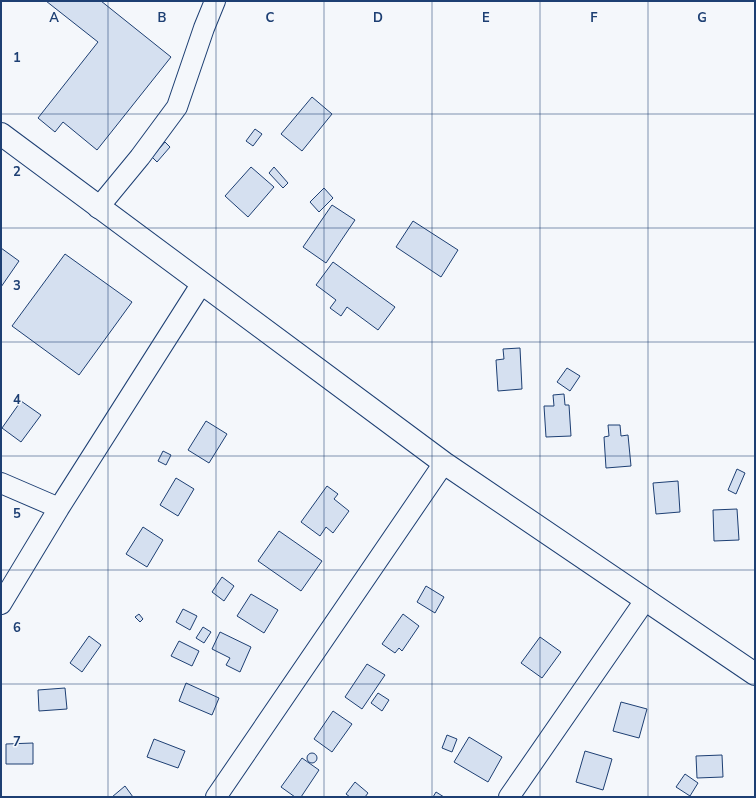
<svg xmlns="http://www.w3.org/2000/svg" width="756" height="798" font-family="'Nunito Sans',sans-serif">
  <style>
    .building { fill: #d5e0f0; stroke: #1d3f73 }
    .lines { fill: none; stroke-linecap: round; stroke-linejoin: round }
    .minor-casing { stroke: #1d3f73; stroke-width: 22 }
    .secondary-casing { stroke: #1d3f73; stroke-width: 24 }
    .minor { stroke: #f4f7fb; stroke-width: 20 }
    .secondary { stroke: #f4f7fb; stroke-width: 22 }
    .grid { fill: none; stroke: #1d3f73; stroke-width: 1; stroke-opacity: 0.55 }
    .grid-label { font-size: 13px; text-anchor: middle; font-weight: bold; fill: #1d3f73; stroke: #f4f7fb; stroke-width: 3; stroke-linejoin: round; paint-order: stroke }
  </style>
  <rect width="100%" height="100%" fill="#f4f7fb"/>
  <path class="building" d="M46,1h55l70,56 -74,93 -34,-28 -8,10 -17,-14 60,-76z
    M312,97l20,17 -30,37 -21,-17z
    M255,129l7,5 -9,12 -7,-5z
    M165,142l5,5 -13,15 -5,-5z
    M251,167l23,20 -26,30 -23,-21z
    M274,167l14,16 -5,5 -14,-15z
    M324,188l9,10 -14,14 -9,-10z
    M332,205l23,15 -29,43 -23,-16z
    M413,221l45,29 -17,27 -45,-30z
    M1,248l18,13 -18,26z
    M65,254l67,48 -53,73 -67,-49z
    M333,262l62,45 -17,23 -31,-23 -6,9 -11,-8 6,-8 -20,-15z
    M520,348l2,41 -24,2 -2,-31 8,-1 -1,-10z
    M567,368l13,8 -10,15 -13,-9z
    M564,394l1,11h4l2,31 -25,1 -2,-31h10l-1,-11z
    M21,401l20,14 -20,27 -19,-14z
    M206,421l21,13 -18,29 -21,-13z
    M608,425h12l1,11 7,-1 3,31 -25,2 -2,-31 5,-1z
    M163,451l8,4 -5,10 -8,-4z
    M737,469l8,4 -9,21 -8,-4z
    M176,478l18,11 -16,27 -18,-11z
    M678,481l2,31 -24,2 -3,-31z
    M327,486l11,8 -4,5 15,12 -16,22 -7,-6 -6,9 -19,-14z
    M737,509l2,31 -25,1 -1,-31z
    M143,527l20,13 -16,27 -21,-13z
    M279,531l43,30 -21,30 -43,-30z
    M222,577l12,9 -10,15 -12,-9z
    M426,586l18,11 -9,16 -18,-11z
    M251,594l27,16 -14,23 -27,-17z
    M183,609l14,7 -7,14 -14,-8z
    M139,614l4,5 -3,3 -5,-5z
    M403,614l16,12 -17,25 -3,-3 -4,5 -13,-9z
    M203,627l8,5 -7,11 -8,-5z
    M220,632l31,15 -11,25 -14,-7 4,-7 -18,-9z
    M89,636l12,9 -19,27 -12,-9z
    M540,637l21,15 -19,26 -21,-15z
    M179,641l20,10 -7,15 -21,-10z
    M367,664l18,11 -23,34 -17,-12z
    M186,683l33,15 -7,17 -33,-14z
    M65,688l2,21 -28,2 -1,-21z
    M378,693l11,7 -7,11 -11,-8z
    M621,702l26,7 -8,29 -26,-7z
    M333,711l19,13 -20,28 -18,-13z
    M447,735l10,4 -5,13 -10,-4z
    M469,737l33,20 -14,25 -34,-20z
    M154,739l31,12 -7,17 -31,-11z
    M33,743v21h-27v-20z
    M585,751l27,8 -9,31 -27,-8z
    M307 758a5 5 0 1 1 10 0a5 5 0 1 1-10 0Z
    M722,755l1,22 -26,1 -1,-22z
    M302,758l17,12 -18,27h-6l-14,-10z
    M685,774l13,9 -8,13 -14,-9z
    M355,782l13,11 -3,4h-15l-4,-3z
    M125,786l8,11h-21z
    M436,792l8,5h-11z"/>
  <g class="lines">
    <g class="minor-casing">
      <path id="minor" d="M98,208l42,-51 37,-50 27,-79 11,-27
        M1,483l58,25
        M1,604l58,-96 143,-225
        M216,797l228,-334
        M509,797l137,-198"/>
    </g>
    <g class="secondary-casing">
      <path id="secondary" d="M1,134l443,329 311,211"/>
    </g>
    <use href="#minor" class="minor"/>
    <use href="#secondary" class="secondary"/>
  </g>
  <path class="grid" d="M108,1v796M216,1v796M324,1v796M432,1v796M540,1v796M648,1v796M1,114h754M1,228h754M1,342h754M1,456h754M1,570h754M1,684h754"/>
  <g class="grid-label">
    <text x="54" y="22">A</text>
    <text x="162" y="22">B</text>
    <text x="270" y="22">C</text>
    <text x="378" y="22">D</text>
    <text x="486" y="22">E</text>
    <text x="594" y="22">F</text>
    <text x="702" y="22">G</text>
    <text x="17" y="62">1</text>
    <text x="17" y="176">2</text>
    <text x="17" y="290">3</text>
    <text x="17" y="404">4</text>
    <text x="17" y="518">5</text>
    <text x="17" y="632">6</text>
    <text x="17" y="746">7</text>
  </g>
  <rect width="756" height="798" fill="none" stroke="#1d3f73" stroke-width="4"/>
</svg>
